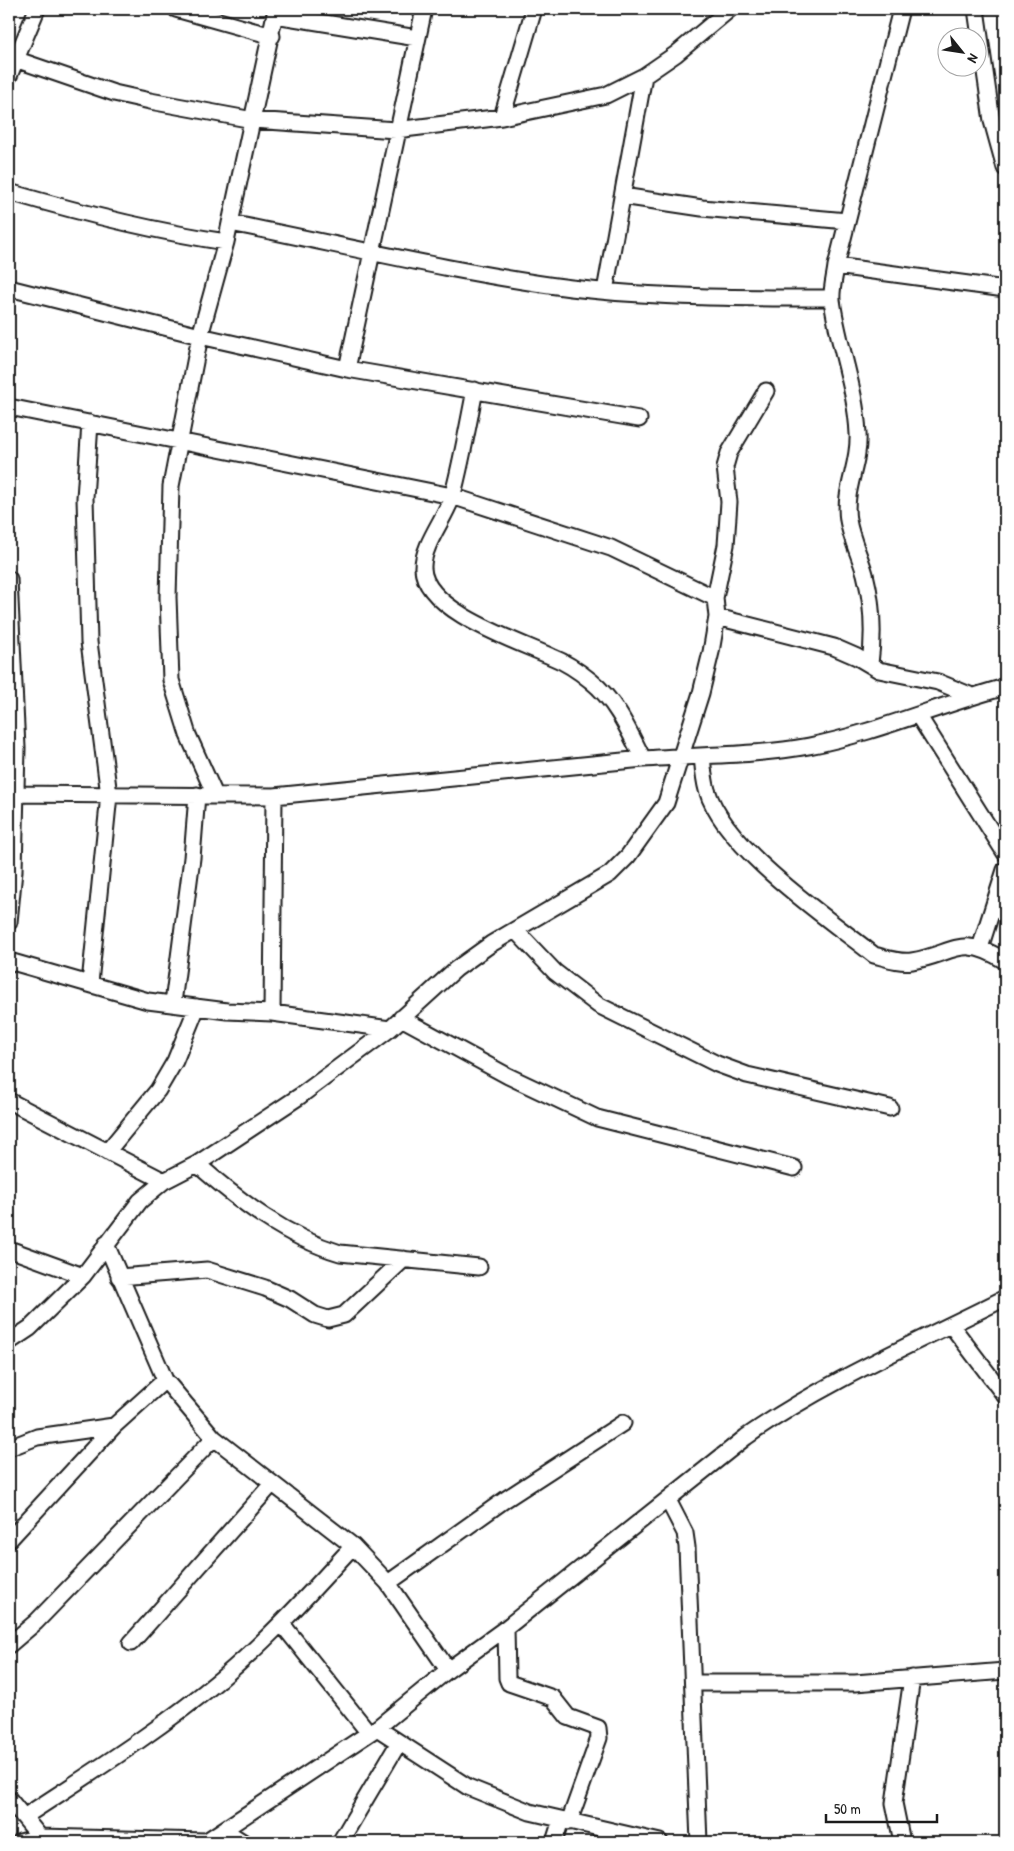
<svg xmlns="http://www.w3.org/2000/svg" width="1014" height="1851" font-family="'Patrick Hand',sans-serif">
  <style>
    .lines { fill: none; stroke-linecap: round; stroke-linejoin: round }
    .street-casing { stroke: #1c1c1c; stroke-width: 19 }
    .street { stroke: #fff; stroke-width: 15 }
  </style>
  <rect width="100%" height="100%" fill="#fff"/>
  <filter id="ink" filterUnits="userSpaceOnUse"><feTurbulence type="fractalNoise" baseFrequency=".02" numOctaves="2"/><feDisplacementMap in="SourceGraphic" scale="10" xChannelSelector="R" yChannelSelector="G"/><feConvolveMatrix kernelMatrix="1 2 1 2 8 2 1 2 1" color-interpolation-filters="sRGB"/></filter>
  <g filter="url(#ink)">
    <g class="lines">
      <g class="street-casing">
        <path id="street" d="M176,9l96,27
          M976,9l16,112 13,47
          M275,15l142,23
          M9,57l105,36 36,8 103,19 143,10 106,-13 104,-22 38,-19 32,-22 54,-45
          M9,76l28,-67
          M502,117l32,-108
          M9,192c72,21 142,39 217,50
          M622,196l80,12 145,13
          M230,223c113,22 226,50 341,65 87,10 174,10 261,10
          M836,266l169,23
          M9,288l191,48 147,33 292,50
          M605,291l39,-215
          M347,369l77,-360
          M475,390c-7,35 -13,70 -22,104 -6,22 -31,51 -30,74 1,43 97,74 129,89 13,5 28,15 39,24 25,20 38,50 52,78
          M9,407l443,89 159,52 104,50
          M90,423l-5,75 4,144 20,153 -19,188
          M9,579l8,169 -3,123 -5,51
          M717,617l117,30 23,10 22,13 59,12 34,14
          M870,664c4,-31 3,-59 -5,-90 -5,-18 -14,-35 -17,-54 -5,-30 12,-56 10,-86 -2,-46 -20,-89 -26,-134 -1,-11 3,-24 4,-34l65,-257
          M918,715l87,138
          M702,756c1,11 2,24 5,34 17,58 119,127 167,165 12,3 25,8 38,6 42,-7 49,-28 93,0
          M9,794l265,2 369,-37c55,-4 112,-3 166,-13 67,-13 130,-41 196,-59
          M215,795l-27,-60 -17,-55 -3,-83 3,-111 29,-150 26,-94 50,-233
          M515,930l40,42 43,33 119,59 30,11 143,33
          M980,948l25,-78
          M9,961l139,40 79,10 45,2 118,16
          M173,1003l19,-145 5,-63
          M272,1013l2,-217
          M401,1018l107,58 89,42 197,50
          M9,1101l155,80
          M107,1152l51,-62 17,-29 22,-54
          M197,1164c42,37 89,73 143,89l139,14
          M106,1244l59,136 49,58 139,108 35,37 60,87
          M9,1249l74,27
          M119,1277l88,-7 58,18 25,11 25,16 13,4 16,-4 60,-56
          M951,1325l54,71
          M9,1342l21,-14 53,-52 57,-75 24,-20 33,-17 103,-68 90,-67 66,-60 35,-25 119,-70 18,-18 38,-53 35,-110 10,-41 6,-35 -2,-19 11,-53 3,-43 -4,-35 4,-14 37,-62
          M9,1448l28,-11 77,-11
          M668,1500l17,33 2,14 12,295
          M9,1540l105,-114 51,-46
          M388,1583l118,-84 117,-76
          M282,1624l87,109
          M506,1628l1,50 2,5 44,15 15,19 30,11 1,10 -30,84
          M131,1643l141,-159
          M9,1645l27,-23 178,-184
          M694,1683h161l150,-12
          M377,1728l91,59 62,25 130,30
          M9,1799l31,38
          M24,1817c67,-44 137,-88 198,-139 48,-40 89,-86 131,-132
          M224,1830l19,12
          M20,1842l20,-5 166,4
          M205,1842l172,-114 71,-58 58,-42 240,-191c80,-56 172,-95 259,-139
          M340,1842l58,-98
          M554,1842l7,-22
          M902,1842l-8,-39 18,-125"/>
      </g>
      <use href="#street" class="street"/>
    </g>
  </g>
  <rect width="1014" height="1851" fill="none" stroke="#fff" stroke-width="30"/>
  <rect x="15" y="15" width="984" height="1821" fill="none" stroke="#1c1c1c" stroke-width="2" filter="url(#ink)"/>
  <g transform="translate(962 52) rotate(120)"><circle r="24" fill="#ffffff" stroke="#a4a4a4"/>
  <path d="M0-4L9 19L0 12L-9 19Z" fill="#1c1c1c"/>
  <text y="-8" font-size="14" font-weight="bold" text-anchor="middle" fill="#1c1c1c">N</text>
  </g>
  <path d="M826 1814v8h111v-8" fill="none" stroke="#1c1c1c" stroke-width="2.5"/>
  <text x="834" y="1814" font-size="15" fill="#1c1c1c" stroke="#ffffff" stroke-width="4" paint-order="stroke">50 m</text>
</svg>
